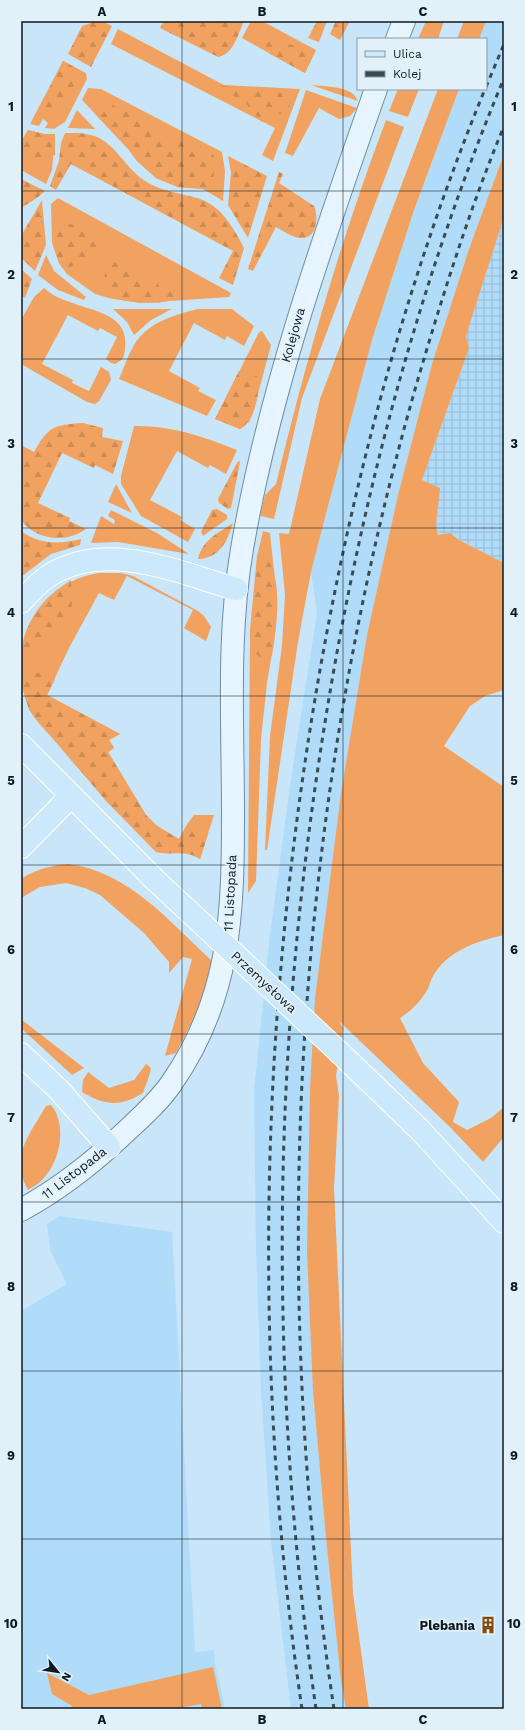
<svg xmlns="http://www.w3.org/2000/svg" width="525" height="1730" font-family="'Work Sans',sans-serif">
  <style>
    .built { fill: #b0dbf9 }
    .industrial { fill: url(#industrial-grid) }
    .grass { fill: #f1a261 }
    .forest { fill: url(#forest-firs) }
    .lines { fill: none; stroke-linecap: round; stroke-linejoin: round }
    .secondary-casing { stroke: #6d8ea5; stroke-width: 24 }
    .primary-casing { stroke: #fff; stroke-width: 24 }
    .secondary { stroke: #e5f4fe; stroke-width: 22 }
    .primary { stroke: #cbe8fc; stroke-width: 22 }
    .rail { stroke: #3a4b56; stroke-width: 3; stroke-dasharray: 5 5; stroke-linecap: butt }
    .primary-bridge-casing { stroke: #fff; stroke-width: 24; stroke-linecap: butt }
    .primary-bridge { stroke: #cbe8fc; stroke-width: 22 }
    .grid { fill: none; stroke: #0d1a23; stroke-width: 1; stroke-opacity: 0.55 }
    .labels { text-anchor: middle; dominant-baseline: central; stroke-width: 3.5; stroke-linejoin: round; paint-order: stroke }
    .street-label { font-size: 13px; fill: #0d1a23; stroke: #e2f0fa }
    .poi-label { font-size: 13px; font-weight: bold; fill: #0d1a23; stroke: #e2f0fa; text-anchor: end }
    .neatline { fill: none; stroke: #0d1a23; stroke-width: 1.5 }
    .grid-label { font-size: 13px; text-anchor: middle; font-weight: bold; fill: #0d1a23 }
  </style>
  <defs>
    <pattern id="industrial-grid" width="8" height="8" patternUnits="userSpaceOnUse"><rect width="8" height="8" fill="#b0dbf9"/><path d="M0 4h8M4 0v8" fill="none" stroke="#96bbd5"/></pattern>
    <pattern id="forest-firs" width="22" height="20" patternUnits="userSpaceOnUse"><rect width="22" height="20" fill="#f1a261"/><path d="M5 1l3.5 6h-7zM16 11l3.5 6h-7z" fill="#cd8b54"/></pattern>
  </defs>
  <rect width="100%" height="100%" fill="#c9e5f9"/>
  <path class="built" d="M486,21h18v133l-35,95 -37,115 -34,131 -31,140 -26,158 -26,205 -2,394 13,146 15,143 5,28h-55l-20,-169 -10,-151 -5,-140 -2,-158 16,-156 20,-149 27,-173 -6,-41 61,-232 42,-130 45,-121h27v-50h-7z
    M59,1216l113,16 23,420 19,-2 1,14 10,45h-204v-398l46,-27 -17,-34 -3,-26z"/>
  <path class="industrial" d="M504,217v346l-45,-23 -9,-7 -12,2 -2,-9 2,-18 -16,-28 47,-132 -3,-12z"/>
  <path class="grass" d="M251,21h11l54,29 -11,23 -63,-35z
    M426,21h18l-6,18h-20z
    M464,21h22l-7,18h-22z
    M118,29l106,56 76,4 -27,72 -11,-6 13,-27 -164,-84z
    M63,61l23,12 1,6 -22,43 -11,7 -9,-1 3,-5 -5,-4 -4,7 -9,-2z
    M311,85c14,2 41,0 47,16z
    M88,88l13,1 121,63 3,19 -2,30 -20,-12 -25,-2 -22,-9 -19,-17 -8,-11 -47,-50z
    M398,89h21l-11,28 -19,-6z
    M438,89h21l-45,121 -42,130 -46,174 -15,58 -13,70 -31,208h-2l5,-114 12,-90 3,-51 -6,-62 10,1 31,-135z
    M306,90l51,18 -7,8 -11,3 -20,-11 -26,48 -8,-3z
    M77,110l18,19 -27,-1z
    M386,120l18,7 -102,271 -28,121 -14,-3 5,-21 11,-11c30,-124 65,-245 110,-364z
    M28,130l16,4h11l-3,36 -6,14 -25,-14v-28z
    M504,154v63l-38,119 3,12 -47,132 18,8 -4,38 2,9 12,-2 9,7 45,23v127l-19,6 -15,10 -26,40 60,41v148c-27,6 -58,16 -72,43 -2,4 -3,10 -6,14 -6,10 -16,20 -26,26l23,45 36,39 -6,20 14,8 24,-12 13,-11v30l-21,25 -33,-35 -111,-106 4,7 -7,48 3,20 -5,93 19,404 16,116h-23l-5,-28 -15,-143 -13,-147 -6,-140 3,-161 5,-92 26,-205 26,-158 31,-140 34,-131 37,-115z
    M58,198l173,95 -2,4 -89,6 -31,-5 -14,-4 -28,-20 -8,-11 -7,-21 -1,-38z
    M46,255l8,16 32,26 -2,3 -26,-10 -20,-15z
    M44,288c5,4 11,9 18,11 32,14 74,13 61,60l-8,5 -4,-1 -5,-4 11,-22 -17,-9 -2,3 -30,-16 -26,49 31,16 -1,3 17,8 12,-24 8,5 2,8 -12,21 -4,3 -8,-2 -66,-38v-44l13,-23z
    M113,309h59l-21,11 -17,15 -7,-13z
    M198,309h34l22,17 -10,20 -17,-10 -2,4 -31,-17 -25,48 31,17 -2,3 18,9 -9,16 -88,-37c5,-11 9,-24 15,-34 14,-23 40,-30 64,-36z
    M262,331l9,14 -18,68 -4,9 -9,7 -25,-10 44,-87z
    M134,426c36,-1 71,11 103,24l-11,24 -16,-9 -2,3 -31,-17 -27,49 32,17 -2,3 15,9 -7,13 -47,-26 -20,-32v-8z
    M116,484l16,29 -24,-11z
    M111,510l46,23 32,21 -71,-12 -27,1 10,-27 13,8 1,-4 -7,-4z
    M263,531l7,2 7,65 -3,43 -7,42 -6,56 -5,142 -8,12 2,-264 7,-73z
    M99,573h22l12,3 65,35 6,5 7,11 -5,14 -22,-13 9,-18 -66,-34 -13,24 -15,-7 -30,55 -22,47 73,39 -11,6 5,8 -6,4 38,63 11,11 22,13 9,-16 6,-8h20l-14,44c-17,-11 -26,-3 -44,-7 -36,-37 -70,-74 -103,-113 -7,-9 -20,-20 -24,-31 -12,-28 -12,-65 4,-91 15,-25 37,-39 66,-44z
    M68,864c60,7 102,58 144,97l-12,45 -24,47 -11,3 27,-97 -9,-2 -14,16v-11l-25,-29 -44,-38 -15,-7 -19,-5 -26,4 -19,11v-19c15,-10 29,-13 47,-15z
    M21,1019l1,1 62,48 -12,7 -51,-47z
    M146,1064l5,4c-1,8 -5,16 -8,25 -23,14 -37,13 -61,-1l1,-12 5,-8 21,16 25,-8z
    M51,1105c17,20 9,59 -10,76 -3,3 -8,6 -13,9 -19,-33 2,-56 18,-84z
    M213,1667l9,42h-20l-1,-5 -28,5h-103l2,-3 -20,-12 -5,-21 42,22z"/>
  <path class="forest" d="M97,21h5l10,5 -21,41 -23,-13 14,-28z
    M164,21h80c-6,13 -10,33 -26,36l-58,-29z
    M317,21h10l-8,21 -11,-4z
    M336,21h14l-10,19 -10,-6z
    M270,33l16,10 27,10 3,-3 -11,23 -35,-19 -8,-8 -1,-10z
    M63,61l17,9c-2,5 -4,10 -6,15 -5,15 -1,22 -20,27l-14,-6z
    M215,84l8,2 70,8 -6,19c-9,-1 -11,3 -16,9h-9l-13,-14 -5,-9 -15,-4 -9,1 -5,-6z
    M108,103l30,13 10,7 6,15c22,0 51,4 63,22l-7,32 -7,-3 -25,-2 -22,-9 -19,-17 -8,-11 -29,-31 -4,-10z
    M28,130l16,4h11v21c-12,3 -22,10 -34,4v-17z
    M65,133c32,-1 40,5 60,29 6,7 12,14 20,19 16,10 34,12 52,17 24,7 36,29 47,50l-11,37 -14,-7 14,-27 -162,-87 -15,26 -6,-4 9,-25 2,-18z
    M228,156l39,20 -19,62 -20,-33 3,-32z
    M279,172l4,2 -4,9 35,23c5,11 3,34 -14,32 -8,-1 -17,-7 -24,-11l-23,44 -5,-2z
    M21,179l24,12 -8,7 -16,10z
    M42,200l4,45 -11,26 -14,-13v-22z
    M64,224c16,0 28,4 37,17l-7,16 -22,9 -5,8 -8,-11 -7,-21 5,-11z
    M111,262l11,1 7,9 28,9 3,8 8,-3 10,4 1,6c-14,12 -53,5 -70,2 -8,-10 -6,-26 2,-36z
    M21,269l11,10 -7,19 -4,-2z
    M239,371l18,5c5,13 -3,46 -17,53l-25,-10z
    M83,423l20,5 -1,9 21,4 -10,33 -18,-9 -1,3 -32,-15 -24,50 32,15 -1,3 17,8c-20,14 -49,12 -65,-9v-75l13,7c15,-26 19,-27 49,-29z
    M238,461l2,1 -9,46 -3,1 -9,-6 -1,-4z
    M217,509l10,6v4l-24,17 -2,-4 11,-22z
    M233,523c-6,19 -13,35 -35,36 4,-19 20,-26 35,-36z
    M21,531c19,14 38,13 60,8l-1,6 -29,9 -30,23z
    M264,556c21,19 12,75 8,100 -14,5 -20,-4 -22,-17l7,-78z
    M71,580c1,12 4,33 -6,43 -6,6 -15,11 -22,18 -7,8 -9,18 -22,20 2,-38 19,-60 50,-81z
    M40,672l10,2 5,5 -8,16 73,39 -11,6 5,8 -6,4 38,63 11,11 22,13 9,-16 11,4 9,7 -8,25c-16,-10 -27,-3 -44,-7l-50,-51 -77,-91 -7,-24 8,-9z"/>
  <g class="lines">
    <g class="secondary-casing">
      <path id="secondary" d="M397,39l7,-18
        M21,1210c35,-19 69,-45 99,-73 18,-17 37,-33 51,-53 60,-86 62,-170 62,-271 0,-87 -6,-177 9,-264 27,-158 81,-309 134,-460"/>
    </g>
    <g class="primary-casing">
      <path id="primary" d="M21,602c9,-10 18,-20 29,-27 58,-35 127,-3 186,14
        M21,745l134,135 42,39
        M21,847l49,-50
        M340,1053l80,77 84,92
        M21,1054l39,37 49,56"/>
    </g>
    <use href="#secondary" class="secondary"/>
    <use href="#primary" class="primary"/>
    <path class="rail" d="M486,87l18,-43
      M302,1709c-49,-331 -43,-668 11,-998 35,-213 90,-422 172,-622
      M316,1709c-46,-317 -45,-632 3,-948 35,-235 94,-464 185,-683
      M334,1709c-67,-441 -40,-901 84,-1330 25,-85 52,-171 86,-253"/>
    <g class="primary-bridge-casing">
      <path id="primary-bridge" d="M197,919l143,134"/>
    </g>
    <use href="#primary-bridge" class="primary-bridge"/>
  </g>
  <path class="grid" d="M182,21v1688M343,21v1688M21,191h483M21,359h483M21,528h483M21,696h483M21,865h483M21,1034h483M21,1202h483M21,1371h483M21,1539h483"/>
  <defs>
    <g id="building-bare" transform="scale(1.38)"><path d="M-4-6H4V6H1V3H-1V6H-4ZM-2.5-4.3h1.7v1.8h-1.7ZM.8-4.3h1.7v1.8H.8ZM-2.5-1h1.7V.8h-1.7ZM.8-1h1.7V.8H.8Z" fill="#874a09" stroke="#e2f0fa" stroke-width="2.5" paint-order="stroke"/></g>
  </defs>
  <g fill-rule="evenodd">
    <use href="#building-bare" x="488" y="1625"/>
  </g>
  <g class="labels">
    <g class="street-label">
      <text transform="translate(293 335) rotate(-74)">Kolejowa</text>
      <text transform="translate(230 893) rotate(-87)">11 Listopada</text>
      <text transform="translate(264 982) rotate(43)">Przemysłowa</text>
      <text transform="translate(74 1173) rotate(-37)">11 Listopada</text>
    </g>
    <g class="poi-label">
      <text x="475" y="1625">Plebania</text>
    </g>
  </g>
  <rect width="525" height="1730" fill="none" stroke="#e2f0fa" stroke-width="44"/>
  <rect x="357" y="38" width="130" height="52" fill="#e2f0fa" stroke="#8d9aa4"/>
  <rect x="365" y="51" width="20" height="6" fill="#cbe8fc" stroke="#8d9aa4"/>
  <text x="393" y="58" font-size="12" fill="#0d1a23">Ulica</text>
  <rect x="365" y="71" width="20" height="6" fill="#3a4b56" stroke="#8d9aa4"/>
  <text x="393" y="78" font-size="12" fill="#0d1a23">Kolej</text>
  <g transform="translate(58 1672) rotate(120)" stroke="#e2f0fa" stroke-width="3" paint-order="stroke">
  <path d="M0-3L7 15L0 10L-7 15Z" fill="#0d1a23"/>
  <text y="-6" font-size="11" font-weight="bold" text-anchor="middle" fill="#0d1a23">N</text>
  </g>
  <rect x="22" y="22" width="481" height="1686" class="neatline"/>
  <g class="grid-label">
    <text x="102" y="16">A</text>
    <text x="262" y="16">B</text>
    <text x="423" y="16">C</text>
    <text x="11" y="111">1</text>
    <text x="514" y="111">1</text>
    <text x="11" y="279">2</text>
    <text x="514" y="279">2</text>
    <text x="11" y="448">3</text>
    <text x="514" y="448">3</text>
    <text x="11" y="617">4</text>
    <text x="514" y="617">4</text>
    <text x="11" y="785">5</text>
    <text x="514" y="785">5</text>
    <text x="11" y="954">6</text>
    <text x="514" y="954">6</text>
    <text x="11" y="1122">7</text>
    <text x="514" y="1122">7</text>
    <text x="11" y="1291">8</text>
    <text x="514" y="1291">8</text>
    <text x="11" y="1460">9</text>
    <text x="514" y="1460">9</text>
    <text x="11" y="1628">10</text>
    <text x="514" y="1628">10</text>
    <text x="102" y="1724">A</text>
    <text x="262" y="1724">B</text>
    <text x="423" y="1724">C</text>
  </g>
</svg>
